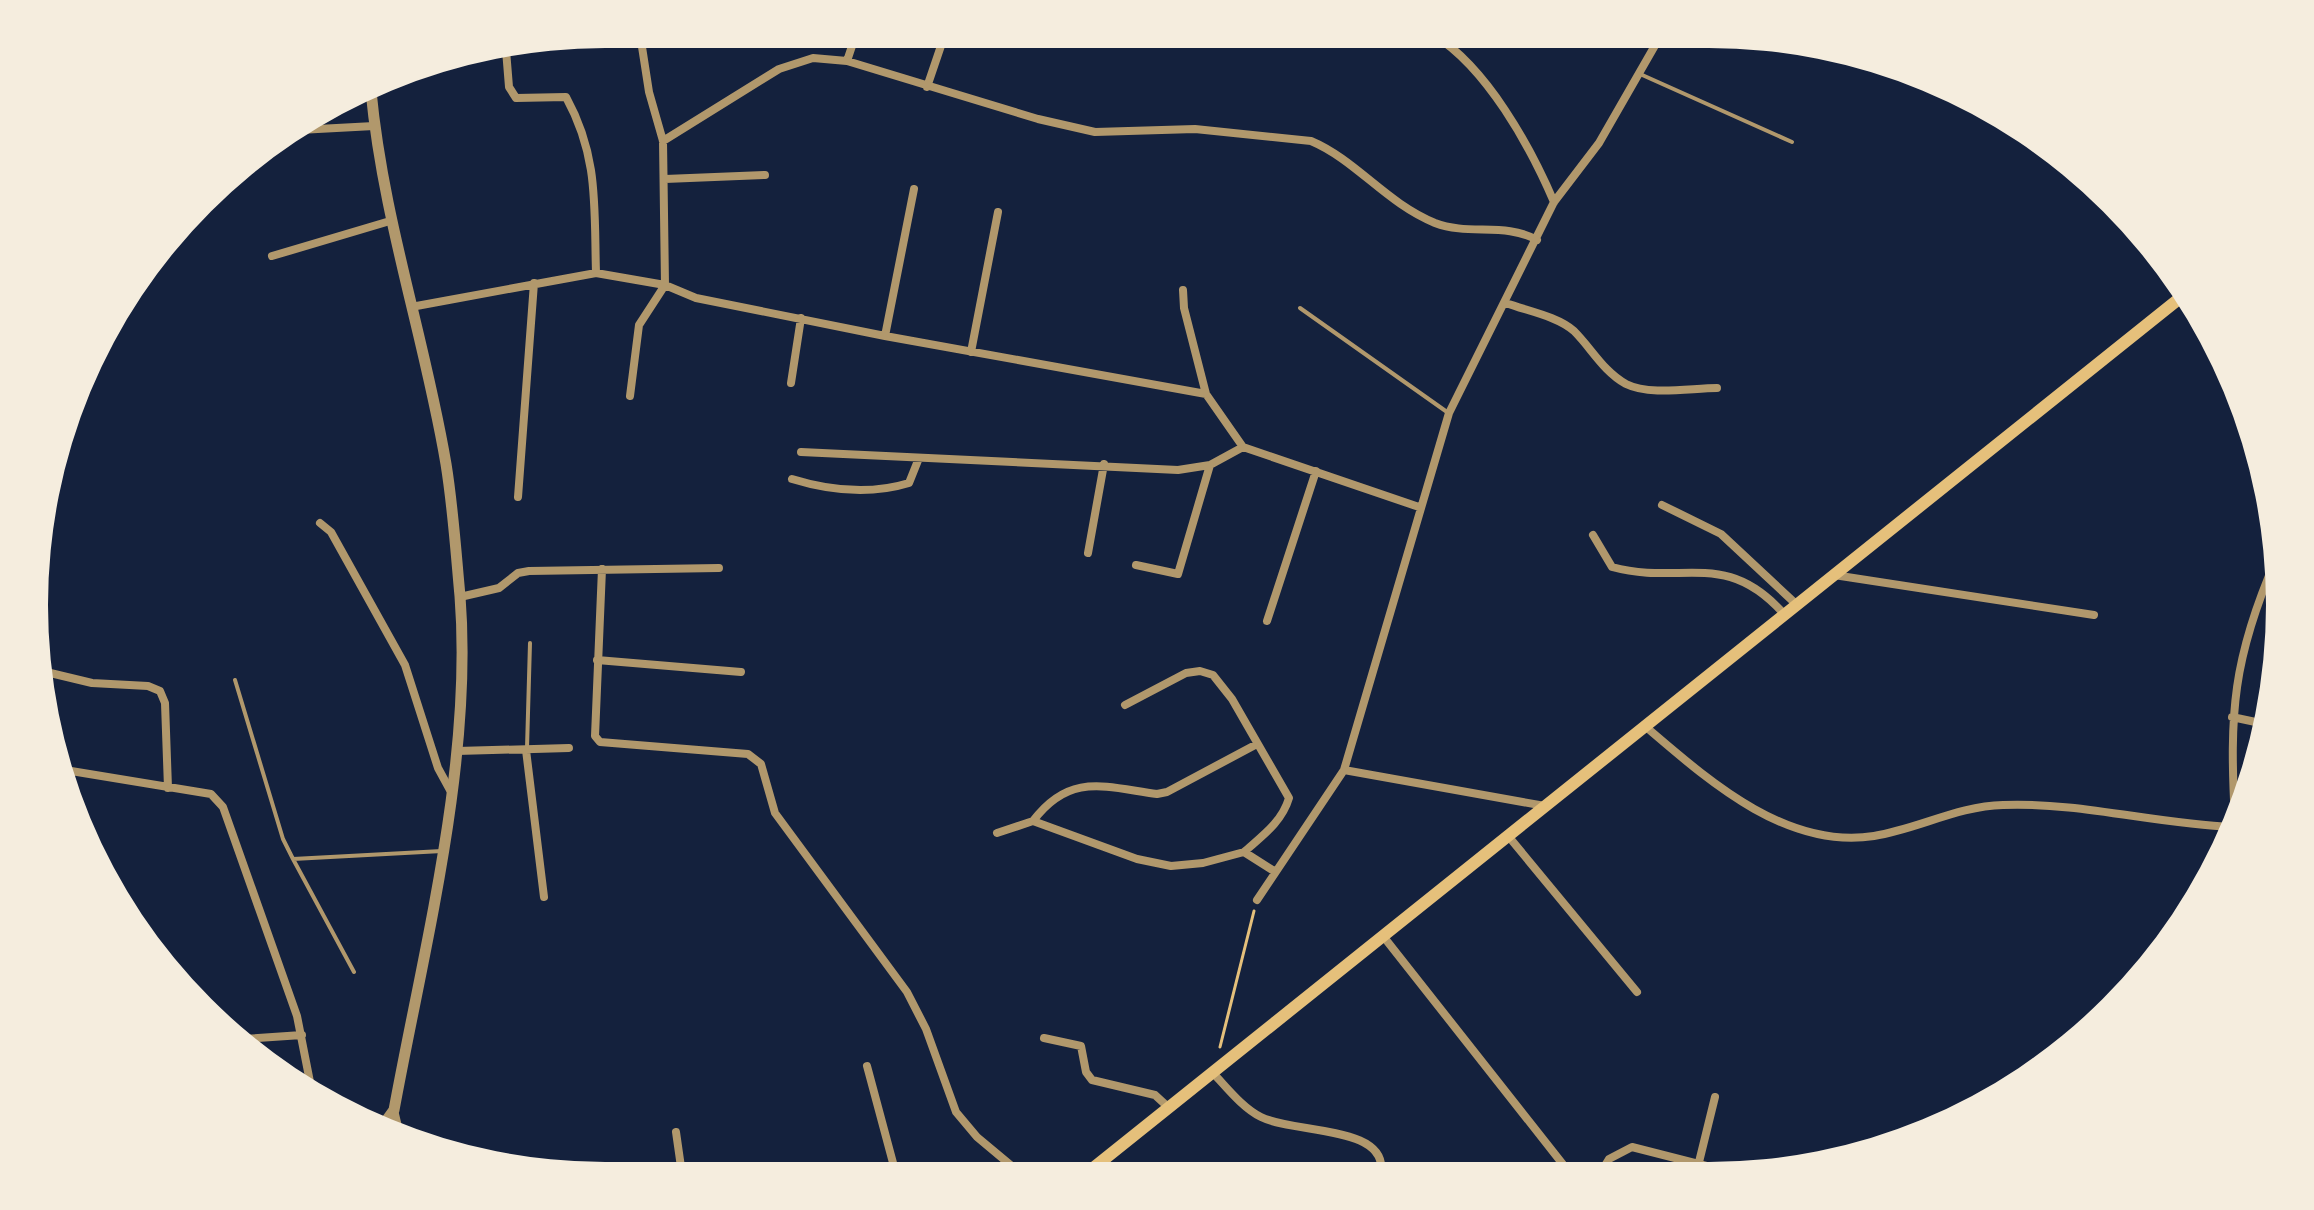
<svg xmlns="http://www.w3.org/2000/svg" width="2314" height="1210" font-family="Arial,sans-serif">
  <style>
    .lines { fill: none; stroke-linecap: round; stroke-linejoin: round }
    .path { stroke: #e5c07b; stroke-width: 3 }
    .service { stroke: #b1986c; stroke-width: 4 }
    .minor { stroke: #b1986c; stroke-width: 8 }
    .tertiary { stroke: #b1986c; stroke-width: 11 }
    .secondary { stroke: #e5c07b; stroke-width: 12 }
  </style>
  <rect width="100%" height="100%" fill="#14213d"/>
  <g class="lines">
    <path class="path" d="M1220,1047l34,-136"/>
    <path class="service" d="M1640,74l152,68
      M1300,308l147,104
      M235,680l48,159 10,20 149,-8
      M527,748l3,-105
      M293,859l61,113"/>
    <path class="minor" d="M1434,35c53,33 96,111 120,167
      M506,50l3,37 7,11 50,-1c33,60 28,110 30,176
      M847,61l9,-27
      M927,87l18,-53
      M299,130l75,-4
      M663,141l116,-72 34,-11 34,3 191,58 57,13 100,-3 116,12c45,19 75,62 124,82 34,13 70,-1 102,17
      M665,179l100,-4
      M272,256l118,-35
      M1183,290l1,18 22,86
      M1506,303c21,8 51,13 68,28 18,18 29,40 52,53 24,12 65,4 91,4
      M411,307l185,-34 69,12 31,13 189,38 321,58 37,53 176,60
      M885,336l29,-147
      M971,352l27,-140
      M791,383l10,-65
      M630,396l9,-71 26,-40 -2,-144 -14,-49 -9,-58
      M801,452l377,18 32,-5 33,-18
      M792,479c39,12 78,16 117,4l10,-25
      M518,497l16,-214
      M1662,505l59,29 75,70
      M320,523l11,9 74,133 33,103 12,22
      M1593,535l19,32c70,19 113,-19 172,47
      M1088,553l16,-89
      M1136,565l42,9 32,-109
      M602,569l-7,167 5,6 148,12 13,10 14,49 132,179 19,37 30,83 21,25 43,36
      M1834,575l260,40
      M460,597l39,-9 19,-15 11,-2 190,-3
      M1267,621l49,-150
      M597,660l144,12
      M42,671l50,12 56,3 12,5 5,12 3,85
      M1125,705l61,-32 14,-2 13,4 19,24 57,99c-7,24 -27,38 -45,54
      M2232,717l33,7
      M1646,727c62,53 140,123 228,109 44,-7 84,-30 129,-31 77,-3 153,19 229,22
      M526,750l18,147
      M457,751l112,-3
      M65,770l146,24 12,13 74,209 14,71
      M1344,770l201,36
      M2235,820c-6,-107 -2,-162 41,-261
      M1033,821c37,-49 72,-34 124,-27l10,-2 90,-48
      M997,833l36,-12 104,38 34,7 32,-3 41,-11 30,19
      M1509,837l128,155
      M1257,900l87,-130 105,-357 105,-211 45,-59 62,-108
      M1383,936l186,236
      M1044,1038l37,8 5,26 6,8 63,15 12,11
      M244,1039l58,-4
      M867,1066l29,108
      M1214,1074c14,15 29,34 47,43 34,17 126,8 120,55
      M394,1110l6,25
      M676,1132l6,42
      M1699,1162l16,-65
      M1601,1172l8,-13 23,-12 94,24"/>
    <path class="tertiary" d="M371,91c12,128 54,248 75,373 7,43 10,89 14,132 13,166 -36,351 -66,514l-13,18"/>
    <path class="secondary" d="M1087,1173l1098,-879"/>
  </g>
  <path d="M0 0H2314V1210H0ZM605 48H1709A557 557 0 0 1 2266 605V605A557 557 0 0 1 1709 1162H605A557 557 0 0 1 48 605V605A557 557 0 0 1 605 48Z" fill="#f5edde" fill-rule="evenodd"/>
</svg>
